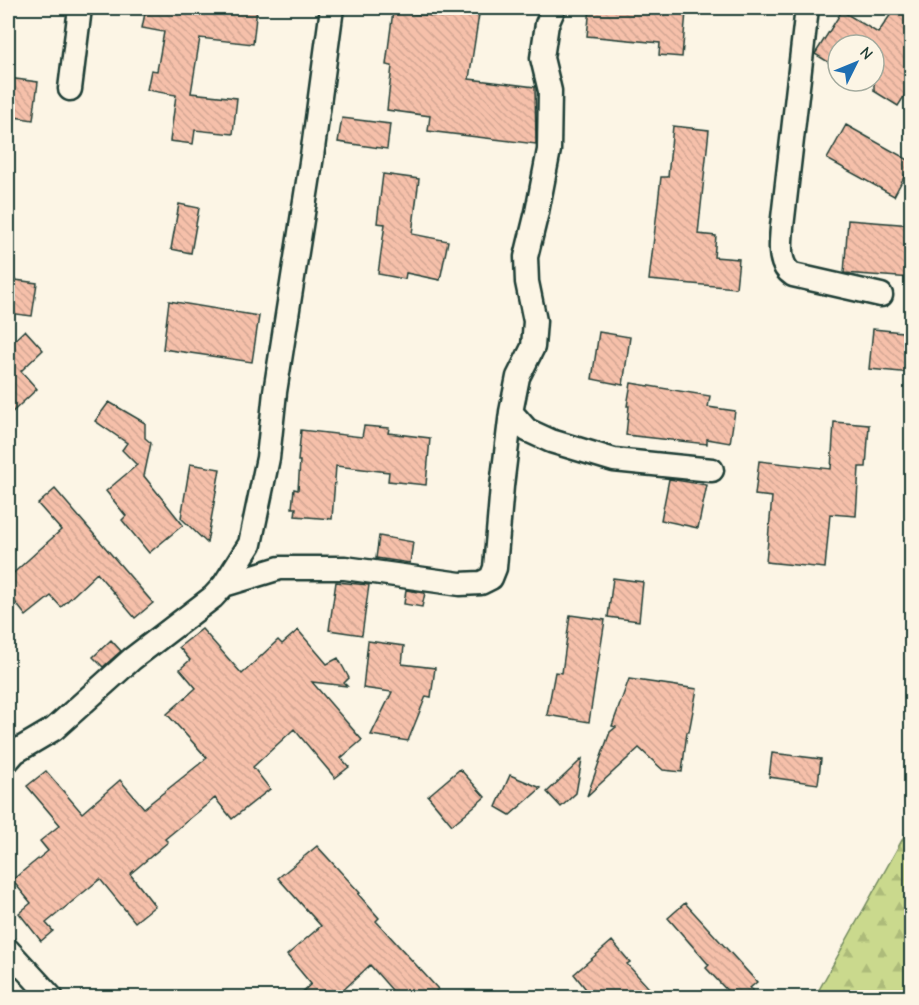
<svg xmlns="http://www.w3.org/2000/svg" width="919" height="1005" font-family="'Comic Neue',sans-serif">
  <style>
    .forest { fill: url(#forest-firs); stroke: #748b60; stroke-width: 1.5 }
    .building { fill: url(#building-back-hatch); stroke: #1f3d34; stroke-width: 1.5 }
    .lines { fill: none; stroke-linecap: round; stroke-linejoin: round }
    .minor-casing { stroke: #1f3d34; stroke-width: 27 }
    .minor { stroke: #fcf5e5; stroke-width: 22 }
  </style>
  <defs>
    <pattern id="forest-firs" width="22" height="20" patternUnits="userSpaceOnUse" patternTransform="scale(1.5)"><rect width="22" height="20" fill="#cad98d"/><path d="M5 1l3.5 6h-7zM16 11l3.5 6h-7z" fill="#adbb7a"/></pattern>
    <pattern id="building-back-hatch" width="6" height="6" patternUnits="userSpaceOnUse" patternTransform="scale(1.5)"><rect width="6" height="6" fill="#f6c0aa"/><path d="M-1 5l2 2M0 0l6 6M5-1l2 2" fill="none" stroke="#d2a693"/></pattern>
  </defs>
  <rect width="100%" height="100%" fill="#fcf5e5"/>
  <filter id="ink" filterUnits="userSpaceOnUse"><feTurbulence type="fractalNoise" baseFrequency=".0167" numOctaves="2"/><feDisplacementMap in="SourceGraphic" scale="12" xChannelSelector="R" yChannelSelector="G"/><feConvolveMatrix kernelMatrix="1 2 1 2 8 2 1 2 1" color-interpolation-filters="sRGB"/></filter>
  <g filter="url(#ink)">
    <path class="forest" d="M911,824v173h-96z"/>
    <path class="building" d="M146,8h111l-4,36 -53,-6 -9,55 46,5 -4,36 -38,-4 -2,14 -23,-3 6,-46 -29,-5 4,-20 6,1 7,-39 -22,-4z
      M451,8h29l-11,71 66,8 1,57 -108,-13 2,-15 -43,-6 5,-44 -6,-1 7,-54 56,7z
      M590,8h66l30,4 -4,45 -23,-2 1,-12 -73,-7z
      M895,8h17v76l-14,22 -24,-15v-46h-36v23l-23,-14 27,-43 36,22z
      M8,78l30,4 -5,38 -25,-4z
      M342,118l48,6 -3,25 -49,-7z
      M846,125l66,37 -18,34 -67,-37z
      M673,126l36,4 -11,104 18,2 -2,21 25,2 -3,29 -87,-8 12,-103h7z
      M383,174l36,5 -7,55 36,7 -8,39 -34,-7 -1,6 -27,-5 7,-50 -8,-1z
      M179,204l20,4 -8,45 -20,-4z
      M848,220l64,5v53l-68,-5z
      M8,279l29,4 -5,33 -24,-3z
      M169,301l90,15 -7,46 -89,-13z
      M873,329l39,4v40l-43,-4z
      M25,330l18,20 -22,21 16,18 -29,27v-70z
      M599,332l31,5 -7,48 -31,-6z
      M631,383l79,13 -2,11 27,4 -5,32 -23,-4v5l-81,-9 3,-29h-2z
      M109,402l36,21v15l6,5 -7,33 39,49 -34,28 -27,-33 4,-4 -20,-25 31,-26 -15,-15 5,-7 -32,-22z
      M834,422l35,3 -3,42h-7l-3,49 -26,-2 -5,54 -59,-6 6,-65 -17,-2 4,-34 72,8z
      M364,426l25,2 -1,5 42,5 -4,47 -38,-4 1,-9 -53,-6 -4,53 -37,-3 1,-8h-4l2,-19 4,1 2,-29h-2l3,-31 61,7z
      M190,464l30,5 -13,74 -26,-25z
      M669,479l38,6 -9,43 -37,-8z
      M55,489l98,114 -18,15 -38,-45 -36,34 -10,-11 -25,20 -18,-23v-15l53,-48 -23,-26z
      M379,536l34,6 -3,21 -34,-5z
      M613,578l30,4 -4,39 -31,-4z
      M336,582l33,3 -7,50 -33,-5z
      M406,590l19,3 -3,14 -18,-3z
      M570,615l35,5 -16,102 -42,-7 8,-43 7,1z
      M202,629l40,45 36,-34 4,4 16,-14 29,34 11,-6 11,20 -5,5 3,3 -35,-4 50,58 -21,18 8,9 -14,11 -41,-49 -41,38 17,22 -38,30 -17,-21 -50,41 3,3 -38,32 25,32 -20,16 -35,-43 -54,44 7,8 -12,10 -22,-28 12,-10 -19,-23 36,-29 -8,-10 20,-16 -33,-39 19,-15 36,42 38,-33 24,28 63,-50 -40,-44 29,-26 -16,-19 10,-9 -11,-13z
      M111,640l10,11 -18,16 -10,-10z
      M368,641l36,5 -2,18 33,4 -4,29 -5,-1 -18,45 -37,-6 21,-43 -29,-4z
      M629,679l68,10 -8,43h-2l-5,40 -19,-2 -24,-22 -52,48 23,-64 6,-5 -4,-1z
      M772,753l49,6 -3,25 -49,-7z
      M582,759l-6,34 -15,14 -14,-15z
      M460,769l25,28 -33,28 -24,-29z
      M510,775l31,13 -31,27 -14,-8z
      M317,846l43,47 -2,1 21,24 -3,3 62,68 -9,9h-30l-29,-33 -35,33h-39l15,-14 -24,-29 34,-29 -43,-48z
      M685,903l72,79 -7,6 3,2 -8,8h-11l-28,-30 3,-3 -41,-47z
      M612,941l18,21 -3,2 31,34h-65l-19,-24z"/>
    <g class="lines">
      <g class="minor-casing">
        <path id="minor" d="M554,8l-7,16 -5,34 8,33 -1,59 -12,62 -11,45 1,25 8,39 -2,26 -15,30 -7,35 16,18 24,11 63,19 98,10
          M807,8l-25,219c-1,16 -5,38 11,48l88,20
          M70,89l10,-81
          M224,585l56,-17h65l115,16 21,-1 10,-5 4,-10 7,-82 9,-74
          M8,760l7,-8 39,-23 78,-70 81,-62 11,-12 26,-41 18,-86 7,-66 37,-236 20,-148
          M8,950l44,48"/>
      </g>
      <use href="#minor" class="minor"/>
    </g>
  </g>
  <rect width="919" height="1005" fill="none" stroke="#fcf5e5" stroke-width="30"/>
  <rect x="15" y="15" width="889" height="975" fill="none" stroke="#1f3d34" stroke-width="2" filter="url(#ink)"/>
  <g transform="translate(856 63) rotate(47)"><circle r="28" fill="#fcf5e5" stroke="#a4ab9e" stroke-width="1.5"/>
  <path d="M0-4.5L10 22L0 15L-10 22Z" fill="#1f6fb2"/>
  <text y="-9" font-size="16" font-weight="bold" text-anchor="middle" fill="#1f3d34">N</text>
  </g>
</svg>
